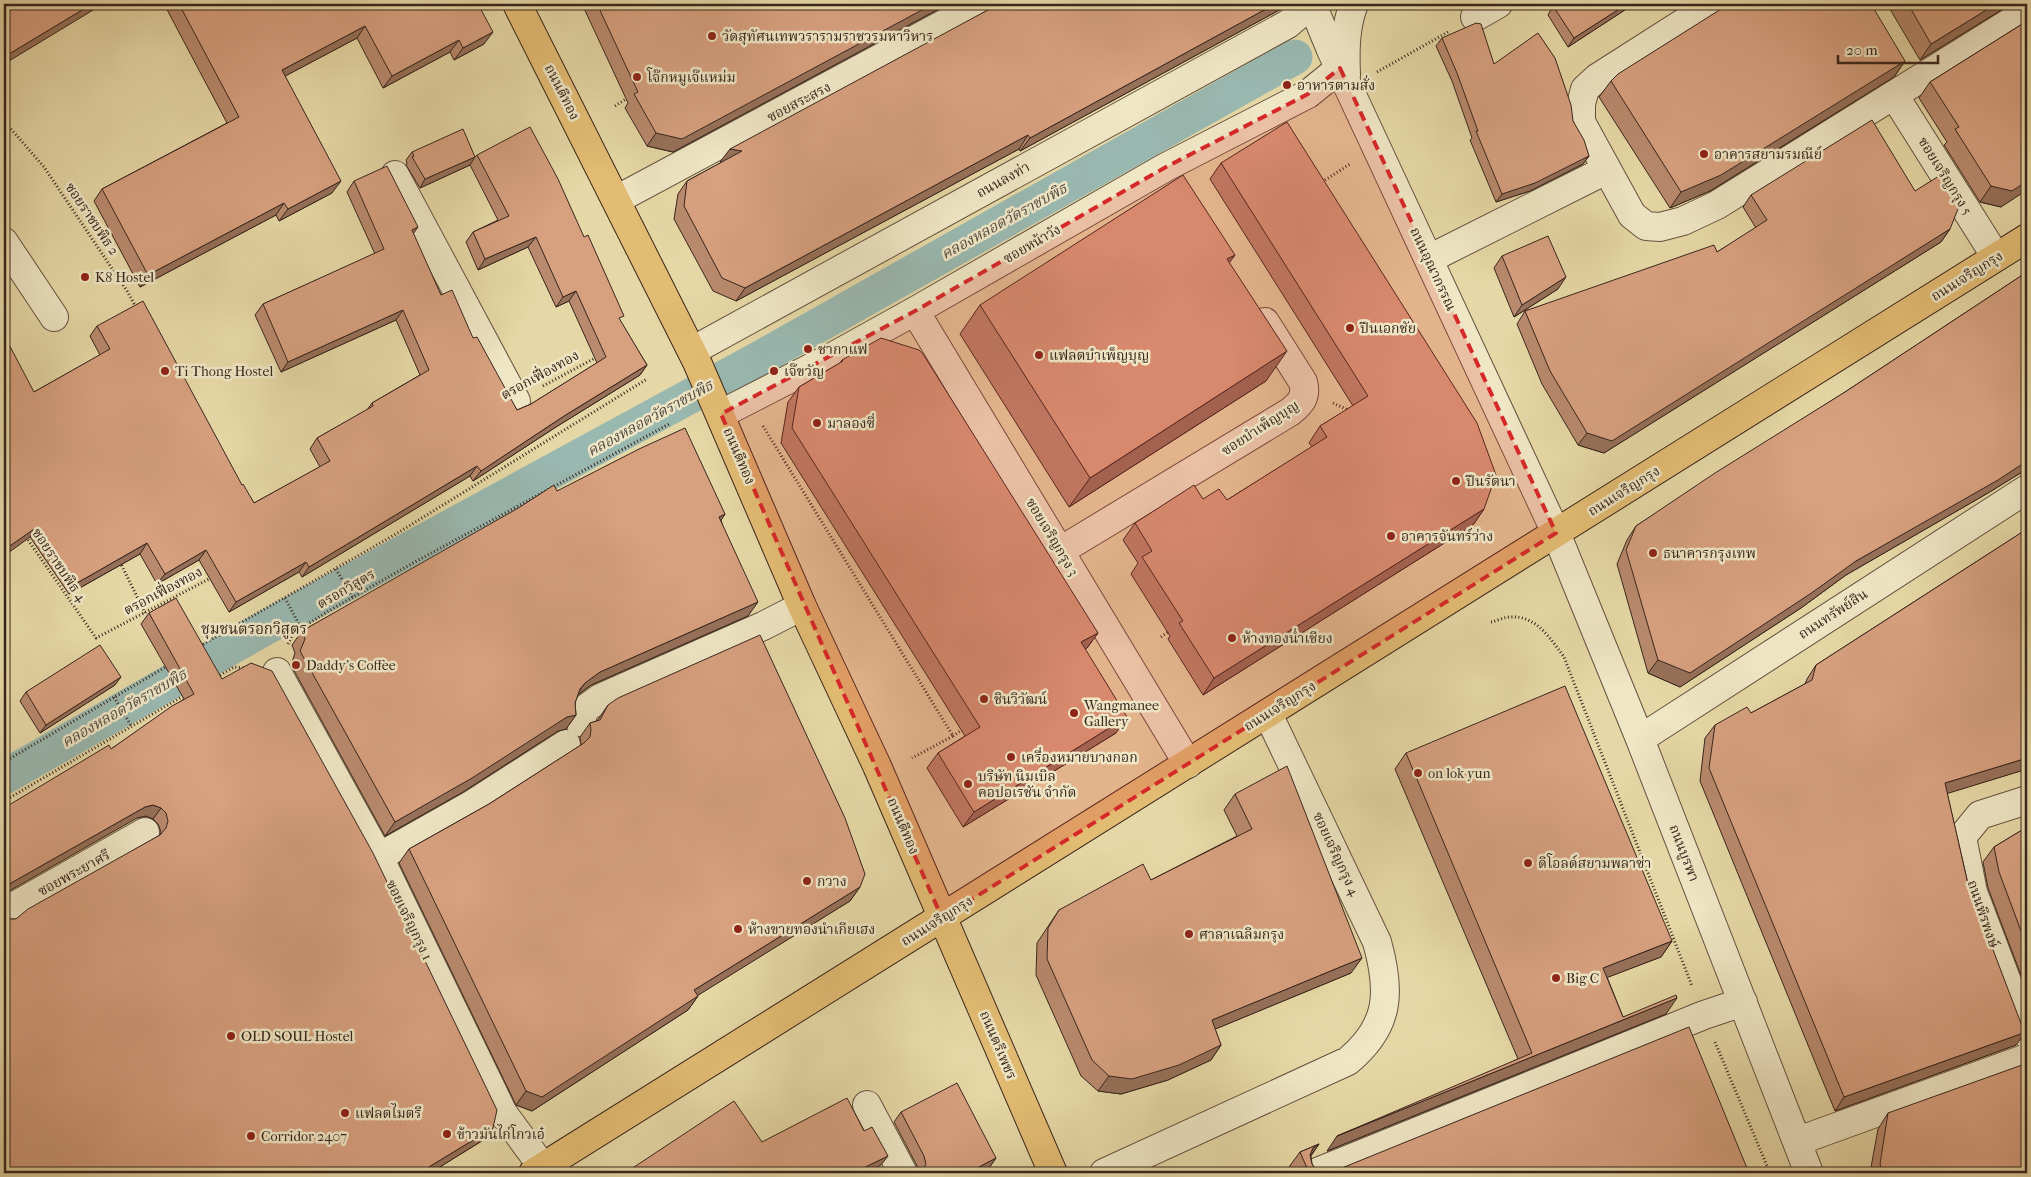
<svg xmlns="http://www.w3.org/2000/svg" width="2031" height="1177" font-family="'IM FELL French Canon','Noto Serif Thai',serif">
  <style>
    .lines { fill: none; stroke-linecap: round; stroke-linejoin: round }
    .canal { stroke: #99b8b0; stroke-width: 35 }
    .minor-casing { stroke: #64523f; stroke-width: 30 }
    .major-casing { stroke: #38251d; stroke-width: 30 }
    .path { stroke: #38251d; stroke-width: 3; stroke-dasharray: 1 2.5; stroke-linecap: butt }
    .minor { stroke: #efe6c5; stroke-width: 28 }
    .major { stroke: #e3bc73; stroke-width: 28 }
    .wall { fill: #b98a6d; stroke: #38251d }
    .shaded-wall { fill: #967059; stroke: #38251d }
    .building { fill: #d7a07f; stroke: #38251d }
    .marked { fill: #d62828; fill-opacity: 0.2; stroke: #d62828; stroke-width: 4; stroke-dasharray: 10 6; stroke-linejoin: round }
    .poi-dot { fill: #8f2418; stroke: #efe6c5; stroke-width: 2 }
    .labels { text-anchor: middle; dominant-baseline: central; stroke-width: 5; stroke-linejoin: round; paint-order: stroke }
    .poi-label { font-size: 14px; fill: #38251d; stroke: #efe6c5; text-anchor: start }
    .street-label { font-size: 14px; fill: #38251d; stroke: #efe6c5 }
    .water-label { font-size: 15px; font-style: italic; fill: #504a42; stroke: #efe6c5 }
    .neighbourhood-label { font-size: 15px; fill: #38251d; stroke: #efe6c5 }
  </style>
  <rect width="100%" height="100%" fill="#e6d8a6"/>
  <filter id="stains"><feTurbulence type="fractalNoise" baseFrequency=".004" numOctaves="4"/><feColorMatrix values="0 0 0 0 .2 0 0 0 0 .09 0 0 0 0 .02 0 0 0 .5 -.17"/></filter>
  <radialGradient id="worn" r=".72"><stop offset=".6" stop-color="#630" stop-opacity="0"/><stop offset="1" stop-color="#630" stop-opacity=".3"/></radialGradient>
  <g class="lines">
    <path class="canal" d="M4,777l259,-148 499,-272 533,-300"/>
    <g class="minor-casing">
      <path id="minor" d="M1312,4l19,46 225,483 84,206 169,434
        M1713,4l-116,74 -12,11 -4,15v18l51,93 14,11 14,1 23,-6 34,-16 310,-193
        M1475,17l23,-13
        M1346,75c-1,-24 -1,-49 8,-71
        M1894,95l102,162
        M395,175l121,226
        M616,200l365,-196
        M4,242l50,75
        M1429,259l177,-89
        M915,311l273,453
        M692,351l596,-327 23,-20
        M721,414l111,-57 83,-46 251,-144 142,-73 32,-26
        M1060,551l230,-139c11,-9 17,-15 13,-30l-38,-60
        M277,672l102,185 124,256 44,60
        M580,722l5,-13 15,-11 163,-72 39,-20
        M1640,739l387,-250
        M2027,800l-47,15 -18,22 11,55 54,142
        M379,857l92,-52 95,-61
        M4,915l7,-7 134,-76
        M867,1105l36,68
        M1798,1141l229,-83
        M1104,1173l244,-112c42,-35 43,-69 29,-119l-109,-228
        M1315,1173l389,-158 39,-13"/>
    </g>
    <g class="major-casing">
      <path id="major" d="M517,4l180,358 105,244 75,160 176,407
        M533,1173l1494,-935"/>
    </g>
    <path class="path" d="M1377,72l71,-40
      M615,106l14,-9
      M4,121l40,46 83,124 10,18
      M1322,182l28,-18
      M543,386l54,-29
      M1333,403l17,8
      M763,426l190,310 -41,22
      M26,537l70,101 115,-60
      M120,562l25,51
      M336,569l17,29
      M285,598l16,30
      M1491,622c6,-1 13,-5 19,-5 26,-2 40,21 54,40l128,329
      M1161,637l10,-7
      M288,644l5,-11 39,-24 81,-46 258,-140
      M200,646l196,-112 251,-155
      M217,677l17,-10 11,1
      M114,697l18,30
      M953,736l12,-8
      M4,762l165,-97
      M4,801l181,-106
      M1715,1042l55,131"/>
    <use href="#minor" class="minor"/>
    <use href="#major" class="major"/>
  </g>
  <path class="wall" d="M164,4h314l6,40 -30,16 -4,-8 -67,36 -26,-50 -72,38 47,117 -53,28 -3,-6 -136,72 -46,-86 8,-12 125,-66z
    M582,4h366l-275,148 -26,-6 -22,-38 3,-5z
    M996,4h291l-4,4 -263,143 -1,-2 -283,152 -23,-10 -39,-72 4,-25 9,-13 35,-19h-2l277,-157z
    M1558,4h76l-66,43 -20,-32 5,-9z
    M1887,4h124l-91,56z
    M2027,21l-26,186 -21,-5 -36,-57 3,-3 -28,-44 11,-16z
    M1442,38l52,26 79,57 16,35 -6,8 -53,27 -34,11 -26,-62 2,-2 -20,-57 -16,-35z
    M1905,61l-11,16 -184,114 -40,17 -71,-111 12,-16z
    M412,152l63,5 2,-2 143,166 27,44 -7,10 -84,52 -83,54 -3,-5 -168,101 -3,-5 -70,40 -30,-52 -42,24 -17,-30 -71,40 -39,-57 4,-145 66,-37 -10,-19 7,-10 145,159 12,18 66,-36 -10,-18 7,-11 50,-28 5,-7 48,-28 -24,-55 -115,52 -26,-57 8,-11 112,-50 -28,-62 7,-11 59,53 28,61 32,43 44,72 14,-6 66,-41 -28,-62 -13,6 -28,-60 -50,23 -12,-28 7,-10 25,-12 -28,-55 -50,23 -14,-23 1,-2 -1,-3z
    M1221,163l263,346 -11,16 -270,170 -35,-56 2,-3 -39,-62 7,-11 -15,-23 12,-17 68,-24 24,1 85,-53 -3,-4 11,-17 33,-20 -143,-227z
    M1915,191l35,38 -9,13 -337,211 -26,-8 -36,-61 -25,-60 8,-13 192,-59 39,-24 -13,-21 8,-12z
    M1235,255l-6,7 37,119 -197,126 -109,-173 20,-29z
    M1502,256l56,33 -44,28 -20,-49z
    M2027,272v197l-39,24 -142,82 -45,33 -121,79 -32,-14 -31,-109 10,-24 9,-14 209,-134z
    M842,360l256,273 -11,15 -2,1 31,84 -153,94 -36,-59 11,-15 27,-17 -184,-293 7,-41 11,-15 41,-24z
    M557,491l168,23 -4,6 27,96 -157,69 -13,10 -3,8 1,12 -10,14 -8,2 -95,61 -78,44 -94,-171 4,-12 -3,-8 10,-14z
    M2027,529v240l-80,24 21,91 48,161 -181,66 -135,-330 5,-43 10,-13 36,-12 54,-29 2,-5 9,-14z
    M149,613l344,515 -8,11 -55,34h-426l4,-254h8l144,-84 1,-3 -3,-8 -5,-5 -7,-3 -9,2 -26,-69 73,-50 -43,-75z
    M115,685l-75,48 -20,-32 6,-9z
    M608,705l252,182 -10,14 -153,94 1,1 -10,14 -156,101 -16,-6 -117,-242 10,-14 80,-45 92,-59 -1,-8 10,-14 7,-2z
    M1406,753l266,188 -11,16 -54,20 16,40 43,-3 -339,137 191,-92 -123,-290z
    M1235,794l116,179 -136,56 6,16 -10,15 -43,20 -47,14 -23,-3 -17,-15 -45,-101 1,-32 22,-33 92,-30 86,-44 -13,-26z
    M2027,827v164l-39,-103 -5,-26 11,-15z
    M901,1112l95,46 -7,10 -9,5h-62l-1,-7 -23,-44z
    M1888,1113l139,60h-157l8,-44z
    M1319,1144l-8,12 1,8 4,6 7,3h426h-458l-2,-6 11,-15z"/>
  <path class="shaded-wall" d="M92,4h11l-99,60v-7z
    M933,4h15l-275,148 -26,-6 9,-13z
    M1275,4h12l-4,4 -263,143 10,-13z
    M1627,4h7l-66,43 6,-9z
    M1996,4h15l-91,56 11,-16z
    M365,26l-8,12 -83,44 8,-12z
    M493,32l-9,12 -30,16 9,-12z
    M459,40l-9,12 -67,36 9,-12z
    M1905,61l-11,16 -184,114 -40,17 11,-16z
    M1028,135l-9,14 -283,152 9,-13z
    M730,149l12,2 -9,13 -13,-2z
    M1589,156l-6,8 -53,27 -34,11 6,-8z
    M475,157l-5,8 -50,23 5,-9z
    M341,181l-9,12 -53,28 9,-12z
    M2027,181v9l-26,17 -21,-5 11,-16z
    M284,203l-8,12 -136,72 8,-12z
    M418,227l-7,10 1,-7z
    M1950,229l-9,13 -337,211 -26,-8 9,-12z
    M536,237l-8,10 -50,23 7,-11z
    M1235,255l-21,29 13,-25z
    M1566,277l-8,12 -44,28 8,-12z
    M576,291l-7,10 -13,6 7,-10z
    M403,310l-7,10 -115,52 7,-10z
    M1287,351l-21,30 -197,126 21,-29z
    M647,365l-7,10 -84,52 -83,54 8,-10 83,-55z
    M2027,461v8l-39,24 -142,82 -45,33 -121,79 -32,-14 10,-13 198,-99z
    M477,466l-7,10 -168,101 7,-10z
    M1484,509l-11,16 -270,170 11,-17z
    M725,514l-9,14 3,-11z
    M37,527l-7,10 -26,19v-6z
    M147,543l-7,11 -71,40 8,-11z
    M206,550l-7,10 -42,24 8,-10z
    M306,562l-7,10 -70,40 7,-10z
    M758,602l-10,14 -157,69 -15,11 9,-13 15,-11z
    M1098,633l-11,15 -17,10 11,-16z
    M121,677l-6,8 -75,48 6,-8z
    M576,715l-10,14 -8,2 -95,61 -78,44 10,-14 172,-105z
    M1127,717l-11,16 -153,94 11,-15z
    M2027,758v11l-91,28 9,-14z
    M153,805l8,3 -8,11 -7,-3 -9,2 -133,76v-2l7,-9 134,-76z
    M860,887l-10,14 -166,103 10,-14z
    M1672,941l-11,16 -68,26 10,-15z
    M1362,958l-11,15 -150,62 11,-15z
    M698,996l-10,14 -156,101 -16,-6 10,-14z
    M1677,998l-11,16 -339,137 10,-15z
    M2026,1032l-10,13 -181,66 9,-14z
    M1221,1045l-10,15 -43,20 -47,14 -23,-3 11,-15z
    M493,1128l-8,11 -55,34h-11z
    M1319,1144l-11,15 5,-11z
    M888,1156l-7,9 -16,8h-12z
    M996,1158l-7,10 -9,5 -3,-5z"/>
  <path class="building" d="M4,4h88l-88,53z
    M179,4h299l15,28 -30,16 -4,-8 -67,36 -27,-50 -83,44 59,111 -53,28 -4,-6 -136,72 -46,-86 137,-72z
    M597,4h336l-251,135 -26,-6 -22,-39 4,-2z
    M999,4h276l-245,134 -2,-3 -283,153 -23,-10 -38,-72 3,-25 55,-30 -12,-2z
    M1558,4h69l-53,34 -21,-32z
    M1729,4h142l34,57 -184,114 -40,17 -70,-111 7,-7z
    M1908,4h88l-65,40z
    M2027,21v160l-15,10 -21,-5 -36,-57 4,-2 -29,-45z
    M1476,23l5,1 13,40 44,-31 17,25 16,47 2,16 11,19 5,16 -54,27 -33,11 -26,-63h2l-21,-58 -15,-35z
    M1872,120l43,71 27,-17 18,30 -10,25 -338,212 -25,-8 -37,-62 -25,-60 189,-66 3,7 50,-32 -16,-25z
    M1287,122l190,301 19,52 -12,34 -270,169 -35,-55 4,-2 -41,-64 10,-6 -17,-28 59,-38 9,14 16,-10 8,11 100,-63 -7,-11 48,-30 -147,-233z
    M530,127l28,52 26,58 4,-2 36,81 -5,2 28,47 -83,51 -83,55 -4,-5 -168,101 -3,-5 -70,40 -30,-52 -41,24 -18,-31 -70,40 -40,-56 -33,23v-215l30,57 76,-43 -13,-23 46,-25 99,184 1,-1 11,19 76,-42 -13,-23 56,-32 -1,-3 57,-33 -26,-60 -115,52 -25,-58 121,-55 -30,-68 33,-15 31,61 -6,3 29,65 11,-5 21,48 4,-1 40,73 14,-6 75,-47 -30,-66 -13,6 -27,-60 -51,22 -12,-27 36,-16 -32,-61z
    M463,129l12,28 -50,22 -13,-22 2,-1 -2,-4z
    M1183,175l52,80 -8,4 60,92 -197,127 -110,-173z
    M1548,236l18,41 -44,28 -20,-49z
    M2027,272v189l-29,19 -142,81 -46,33 -120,79 -32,-13 -32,-110 10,-24 79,-53 130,-81z
    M881,338l38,12 4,4 175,279 -17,9 46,75 -153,95 -36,-59 42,-26 -188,-299 7,-41 44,-26 -1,-1z
    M685,428l40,86 -6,3 39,85 -158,70 -15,11 -5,6 -5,14 1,12 -9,2 -95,61 -77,44 -95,-171 5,-12 -3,-8 218,-124 34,-22 3,6 82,-42z
    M2027,529v229l-82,25 23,101 54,142 4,6 -182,65 -135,-329 6,-43 32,-18 4,6 61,-33 4,-15z
    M176,598l46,81 29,-16 21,8 101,182 124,257 -4,18 -74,45h-415v-256l4,2h8l12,-10 132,-74 6,-7 2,-7 -2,-8 -5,-5 -8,-3 -8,2 -134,76 -7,9v-84l105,-63 2,4 61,-43 22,-12 -45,-81z
    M760,635l85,183 20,56 -5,13 -166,103 4,6 -156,101 -16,-6 -117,-242 80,-45 95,-61 6,-6 1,-7 -1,-7 10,-3 8,-15 10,-7z
    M100,645l21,32 -75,48 -20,-33z
    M1565,686l107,255 -69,27 20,49 53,-22 1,3 -340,138 195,-83 -126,-300z
    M1287,766l75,192 -150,62 9,25 -42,20 -47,14 -23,-3 -17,-16 -45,-101 1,-31 11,-18 84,-46 8,16 101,-51 -17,-35z
    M2027,827v120l-28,-75 -5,-25z
    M1689,1027l60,146h-455l13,-5 -7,-16 19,-8 -6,4 -3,7 2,9 4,6 7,3 9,-1z
    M2022,1065l5,16v92h-144l-3,-9 8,-51z
    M957,1083l39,75 -19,10 3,5h-59l5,-9 -2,-8 -23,-44z
    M847,1098l17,33 8,-4 16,29 -35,17h-228l109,-72 28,41z"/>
  <path class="marked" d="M1340,68l216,465 -614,385 -221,-504 194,-103 251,-144 142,-73z"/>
  <g class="poi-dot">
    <circle cx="712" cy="36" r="5"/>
    <circle cx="637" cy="77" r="5"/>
    <circle cx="1287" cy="85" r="5"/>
    <circle cx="1704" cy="154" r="5"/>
    <circle cx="85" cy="277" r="5"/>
    <circle cx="1350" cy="328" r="5"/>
    <circle cx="808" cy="349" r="5"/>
    <circle cx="1039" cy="355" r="5"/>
    <circle cx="165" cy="371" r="5"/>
    <circle cx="774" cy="371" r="5"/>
    <circle cx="817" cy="423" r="5"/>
    <circle cx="1456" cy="481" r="5"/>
    <circle cx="1391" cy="536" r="5"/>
    <circle cx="1653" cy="553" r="5"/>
    <circle cx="1232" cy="638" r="5"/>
    <circle cx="296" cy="665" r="5"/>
    <circle cx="984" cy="699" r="5"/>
    <circle cx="1074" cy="713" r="5"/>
    <circle cx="1011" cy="757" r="5"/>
    <circle cx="1418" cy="773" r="5"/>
    <circle cx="968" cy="784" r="5"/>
    <circle cx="1528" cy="863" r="5"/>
    <circle cx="807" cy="881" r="5"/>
    <circle cx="738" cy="929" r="5"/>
    <circle cx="1189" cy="934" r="5"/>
    <circle cx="1556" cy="978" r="5"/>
    <circle cx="231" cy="1036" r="5"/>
    <circle cx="345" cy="1113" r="5"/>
    <circle cx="447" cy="1134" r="5"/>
    <circle cx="251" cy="1136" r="5"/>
  </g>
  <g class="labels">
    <g class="poi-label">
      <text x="722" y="36">วัดสุทัศนเทพวรารามราชวรมหาวิหาร</text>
      <text x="647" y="77">โจ๊กหมูเจ๊แหม่ม</text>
      <text x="1297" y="85">อาหารตามสั่ง</text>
      <text x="1714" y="154">อาคารสยามรมณีย์</text>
      <text x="95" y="277">K8 Hostel</text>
      <text x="1360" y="328">ปืนเอกชัย</text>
      <text x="818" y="349">ชากาแฟ</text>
      <text x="1049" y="355">แฟลตบำเพ็ญบุญ</text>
      <text x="175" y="371">Ti Thong Hostel</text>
      <text x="784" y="371">เจ๊ขวัญ</text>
      <text x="827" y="423">มาลองซี่</text>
      <text x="1466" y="481">ปืนรัตนา</text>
      <text x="1401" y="536">อาคารจันทร์ว่าง</text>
      <text x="1663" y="553">ธนาคารกรุงเทพ</text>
      <text x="1242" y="638">ห้างทองน่ำเชียง</text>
      <text x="306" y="665">Daddy's Coffee</text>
      <text x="994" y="699">ชินวิวัฒน์</text>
      <text x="1084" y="705">Wangmanee<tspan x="1084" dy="16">Gallery</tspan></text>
      <text x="1021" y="757">เครื่องหมายบางกอก</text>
      <text x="1428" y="773">on lok yun</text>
      <text x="978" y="776">บริษัท นิมเบิล<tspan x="978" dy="16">คอปอเรชัน จำกัด</tspan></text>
      <text x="1538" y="863">ดิโอลด์สยามพลาซ่า</text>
      <text x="817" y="881">กวาง</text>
      <text x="748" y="929">ห้างขายทองนำเกียเฮง</text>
      <text x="1199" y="934">ศาลาเฉลิมกรุง</text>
      <text x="1566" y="978">Big C</text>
      <text x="241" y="1036">OLD SOUL Hostel</text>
      <text x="355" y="1113">แฟลตไมตรี</text>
      <text x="457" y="1134">ข้าวมันไก่โกวเอ๋</text>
      <text x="261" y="1136">Corridor 2407</text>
    </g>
    <g class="street-label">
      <text transform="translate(562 92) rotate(63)">ถนนตีทอง</text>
      <text transform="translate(799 102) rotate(-28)">ซอยสระสรง</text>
      <text transform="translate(1945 176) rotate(58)">ซอยเจริญกรุง 5</text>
      <text transform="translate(1003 180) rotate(-29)">ถนนลงท่า</text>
      <text transform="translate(92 219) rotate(56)">ซอยราชบพิธ 2</text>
      <text transform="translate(1032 244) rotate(-30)">ซอยหน้าวัง</text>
      <text transform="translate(1433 269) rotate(65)">ถนนอุณากรรณ</text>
      <text transform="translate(1967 276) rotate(-32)">ถนนเจริญกรุง</text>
      <text transform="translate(540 375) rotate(-29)">ตรอกเฟื่องทอง</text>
      <text transform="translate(1260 428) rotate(-33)">ซอยบำเพ็ญบุญ</text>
      <text transform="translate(739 456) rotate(67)">ถนนตีทอง</text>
      <text transform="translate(1624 491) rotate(-32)">ถนนเจริญกรุง</text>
      <text transform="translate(1052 537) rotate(59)">ซอยเจริญกรุง 3</text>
      <text transform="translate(59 565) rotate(56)">ซอยราชบพิธ 4</text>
      <text transform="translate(346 589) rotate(-30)">ตรอกวิสูตร</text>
      <text transform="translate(163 591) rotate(-28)">ตรอกเฟื่องทอง</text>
      <text transform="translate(1833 614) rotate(-33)">ถนนทรัพย์สิน</text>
      <text transform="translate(1280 706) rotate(-32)">ถนนเจริญกรุง</text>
      <text transform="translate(903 826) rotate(67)">ถนนตีทอง</text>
      <text transform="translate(1684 853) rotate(69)">ถนนบูรพา</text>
      <text transform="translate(1336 854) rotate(65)">ซอยเจริญกรุง 4</text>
      <text transform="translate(74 873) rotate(-29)">ซอยพระยาศรี</text>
      <text transform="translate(1983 914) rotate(71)">ถนนพีรพงษ์</text>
      <text transform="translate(409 920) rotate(64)">ซอยเจริญกรุง 1</text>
      <text transform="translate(937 921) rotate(-32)">ถนนเจริญกรุง</text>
      <text transform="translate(998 1045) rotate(67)">ถนนตรีเพชร</text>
    </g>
    <g class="water-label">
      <text transform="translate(1004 221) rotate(-29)">คลองหลอดวัดราชบพิธ</text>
      <text transform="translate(650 418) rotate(-29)">คลองหลอดวัดราชบพิธ</text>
      <text transform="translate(124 708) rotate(-30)">คลองหลอดวัดราชบพิธ</text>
    </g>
    <g class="neighbourhood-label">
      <text x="254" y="629">ชุมชนตรอกวิสูตร</text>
    </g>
  </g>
  <rect width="2031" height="1177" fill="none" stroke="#e6d8a6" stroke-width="20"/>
  <rect x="5" y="5" width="2021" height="1167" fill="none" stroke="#38251d" stroke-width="2.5"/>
  <rect x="10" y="10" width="2011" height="1157" fill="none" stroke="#38251d"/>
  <path d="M1838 55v8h100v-8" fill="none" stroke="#38251d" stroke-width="2.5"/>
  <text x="1846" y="55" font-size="15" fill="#38251d" stroke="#efe6c5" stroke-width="4" paint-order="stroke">20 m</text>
  <rect width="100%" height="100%" filter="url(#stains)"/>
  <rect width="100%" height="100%" fill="url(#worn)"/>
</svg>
